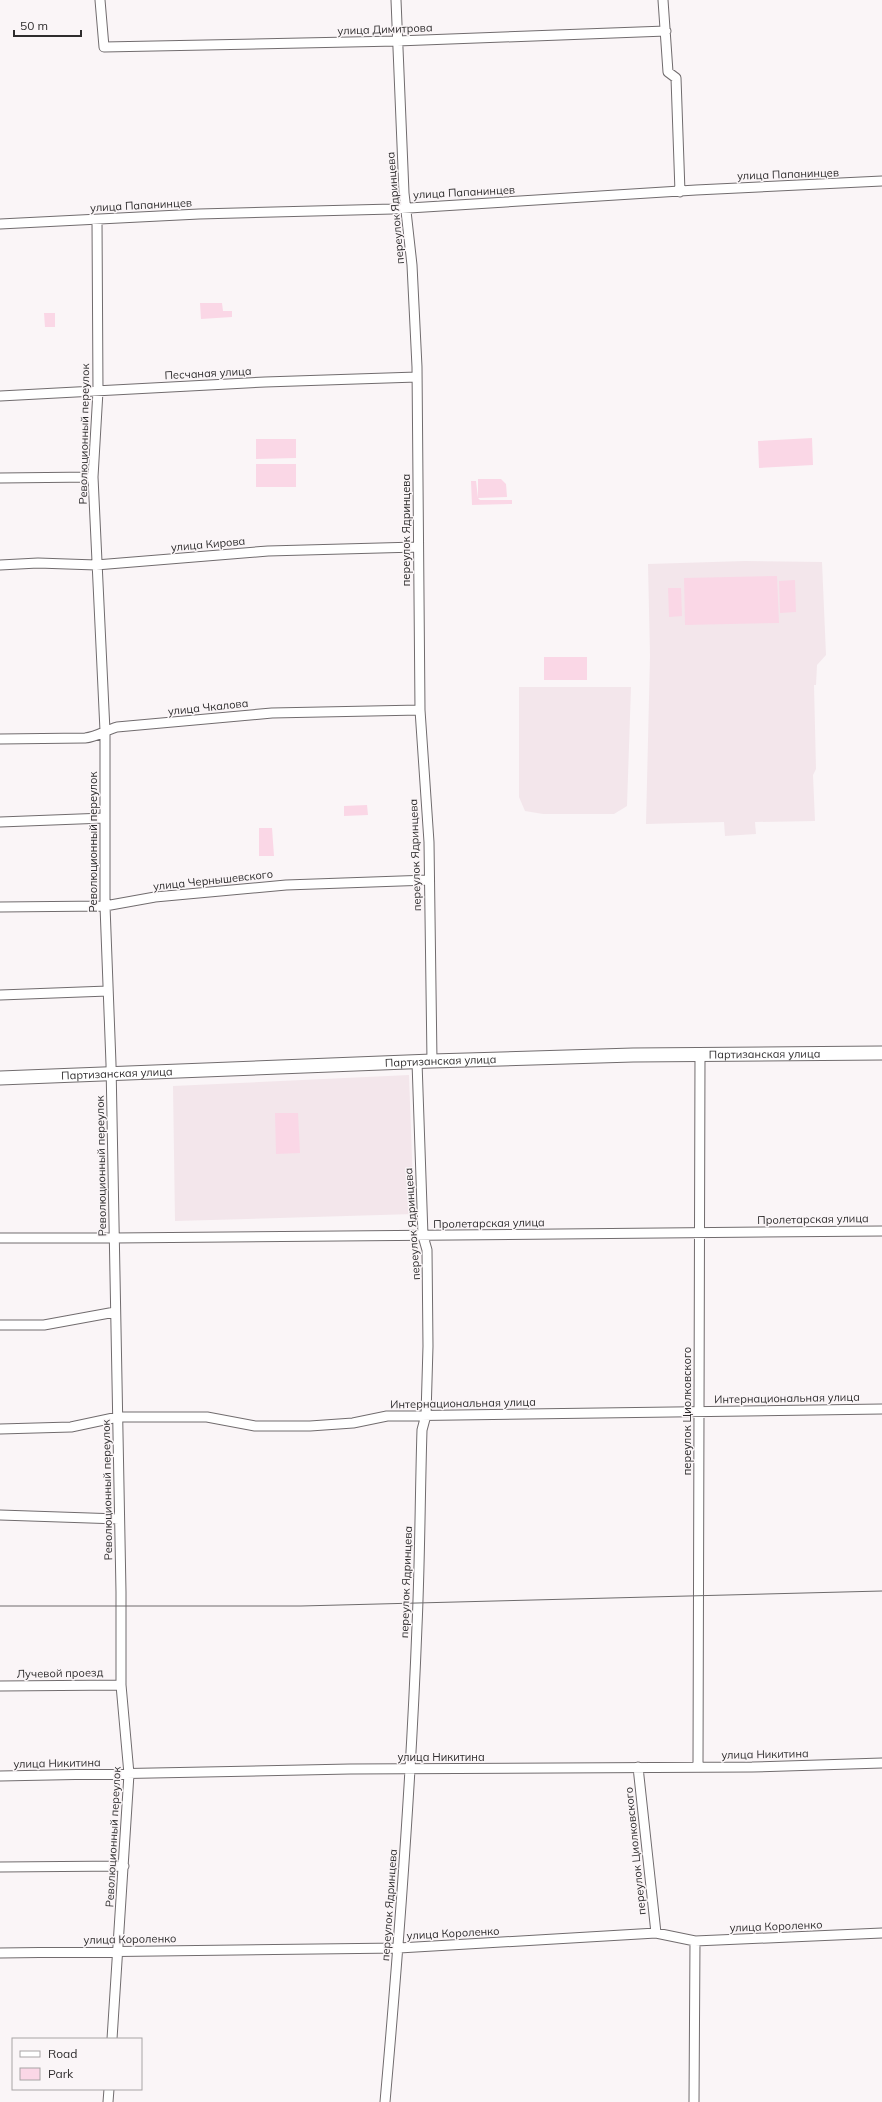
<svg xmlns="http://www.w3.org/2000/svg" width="882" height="2102" font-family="Mulish,sans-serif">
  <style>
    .built { fill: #f3e6eb }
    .green { fill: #fad7e6 }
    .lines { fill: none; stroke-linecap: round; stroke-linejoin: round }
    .street-casing { stroke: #716c6e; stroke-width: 11 }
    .secondary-casing { stroke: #716c6e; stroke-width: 15 }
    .street { stroke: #fff; stroke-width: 9 }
    .secondary { stroke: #fff; stroke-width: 13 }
    .tram { stroke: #6e6b6c; stroke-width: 1 }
    .labels { text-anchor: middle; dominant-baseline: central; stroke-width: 3; stroke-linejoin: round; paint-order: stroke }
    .street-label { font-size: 11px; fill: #2e2c2d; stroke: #faf5f7 }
  </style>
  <rect width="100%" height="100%" fill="#faf5f7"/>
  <path class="built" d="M745,561l77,1 4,93 -9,10 -1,20h-2l2,84 -3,6 2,46 -60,1 1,12 -31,2 -1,-14 -78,2 4,-168 -2,-92z
    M519,687h112l-4,119 -13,8h-71l-18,-3 -6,-14z
    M409,1075l5,139 -239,7 -2,-135z"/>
  <path class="green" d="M200,303h22l1,8h9v6l-31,2z
    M44,313h11v14h-10z
    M812,438l1,27 -54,3 -1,-27z
    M256,439h40v19l-40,1z
    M256,464h40v23h-40z
    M478,479h23l5,5 1,13 -29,1 2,2h32v4l-40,1 -1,-24h5l2,17z
    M777,576l2,47 -94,2 -1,-47z
    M795,580l1,32 -16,1 -1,-32z
    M668,588h13l1,28 -13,1z
    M544,657h43v23h-43z
    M367,805l1,10 -24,1v-10z
    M259,828h13l2,28h-15z
    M275,1113h23l2,40 -24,1z"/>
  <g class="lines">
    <g class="street-casing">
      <path id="street" d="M100,0l4,47 293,-6 269,-10
        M396,0l8,193 8,72 5,102 3,343 9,132 3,219
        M663,0l5,72 8,6 4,114
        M97,220l1,171 -5,86 12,254v175l6,158 10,528v93l8,89 -17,265
        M0,224l199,-10 194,-5 303,-19 186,-9
        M0,396l265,-14 152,-5
        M0,478l93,-1
        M0,565l38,-2 58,2 172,-14 149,-4
        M0,739l85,-1c12,-1 21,-8 32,-11l155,-14 148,-3
        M0,822l105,-4
        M0,907l105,-1 50,-9 131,-12 143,-5
        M0,995l108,-4
        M0,1238h114l768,-7
        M0,1325h44l71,-13
        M0,1429l71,-2 47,-10h89l48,9h55l43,-3 34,-7 495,-7
        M0,1515l119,4
        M0,1686l121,-1
        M638,1767l18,166
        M698,1767l2,-712
        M0,1776l350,-7 402,-2 130,-4
        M0,1867l124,-1
        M0,1953l399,-5 257,-15 39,8 187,-8
        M108,2102l1,-13
        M385,2102c14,-158 26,-317 32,-476 3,-66 3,-131 5,-196l4,-15 2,-69 -1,-96 -4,-14 -6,-174
        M694,2102l1,-161"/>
    </g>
    <g class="secondary-casing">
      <g id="secondary">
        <path id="s1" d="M0,1078l432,-17 201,-6 249,-2"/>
      </g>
    </g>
    <use href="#street" class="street"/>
    <use href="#secondary" class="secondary"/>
    <path class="tram" d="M0,1606h301l581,-15"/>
  </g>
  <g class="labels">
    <g class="street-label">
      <text transform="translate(385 29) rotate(-2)">улица Димитрова</text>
      <text transform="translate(788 174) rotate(-2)">улица Папанинцев</text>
      <text transform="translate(464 192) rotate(-3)">улица Папанинцев</text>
      <text transform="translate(141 205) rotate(-3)">улица Папанинцев</text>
      <text transform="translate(395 208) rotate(-95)">переулок Ядринцева</text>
      <text transform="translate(208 373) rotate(-3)">Песчаная улица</text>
      <text transform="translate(84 434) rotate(-89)">Революционный переулок</text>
      <text transform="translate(406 530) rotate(-90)">переулок Ядринцева</text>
      <text transform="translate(208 544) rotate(-5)">улица Кирова</text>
      <text transform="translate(208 707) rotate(-6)">улица Чкалова</text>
      <text transform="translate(93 842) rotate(-90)">Революционный переулок</text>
      <text transform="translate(415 855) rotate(-92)">переулок Ядринцева</text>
      <text transform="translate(213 880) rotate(-6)">улица Чернышевского</text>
      <text stroke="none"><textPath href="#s1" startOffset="765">Партизанская улица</textPath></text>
      <text stroke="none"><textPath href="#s1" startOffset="441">Партизанская улица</textPath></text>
      <text stroke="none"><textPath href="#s1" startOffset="117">Партизанская улица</textPath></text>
      <text transform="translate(101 1166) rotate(-91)">Революционный переулок</text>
      <text transform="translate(813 1219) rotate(-1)">Пролетарская улица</text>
      <text transform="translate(489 1223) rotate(-1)">Пролетарская улица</text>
      <text transform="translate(412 1224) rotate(-94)">переулок Ядринцева</text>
      <text transform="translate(787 1398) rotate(-1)">Интернациональная улица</text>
      <text transform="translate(463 1403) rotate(-1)">Интернациональная улица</text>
      <text transform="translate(687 1411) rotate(-90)">переулок Циолковского</text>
      <text transform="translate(107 1490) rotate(-91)">Революционный переулок</text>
      <text transform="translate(406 1582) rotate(-88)">переулок Ядринцева</text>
      <text transform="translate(60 1673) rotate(-1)">Лучевой проезд</text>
      <text transform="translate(765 1754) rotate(-1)">улица Никитина</text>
      <text x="441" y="1757">улица Никитина</text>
      <text transform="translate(57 1763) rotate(-1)">улица Никитина</text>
      <text transform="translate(113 1837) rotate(-87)">Революционный переулок</text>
      <text transform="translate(635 1851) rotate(-96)">переулок Циолковского</text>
      <text transform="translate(389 1905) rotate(-86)">переулок Ядринцева</text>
      <text transform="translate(776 1926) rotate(-2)">улица Короленко</text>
      <text transform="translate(453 1933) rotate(-3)">улица Короленко</text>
      <text transform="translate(130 1939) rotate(-1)">улица Короленко</text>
    </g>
  </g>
  <rect x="12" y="2038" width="130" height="52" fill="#faf5f7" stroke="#a8a5a6"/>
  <rect x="20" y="2051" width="20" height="6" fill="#ffffff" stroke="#a8a5a6"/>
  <text x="48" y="2058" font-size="12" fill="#2e2c2d">Road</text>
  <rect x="20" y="2068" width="20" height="12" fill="#fad7e6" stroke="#a8a5a6"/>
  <text x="48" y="2078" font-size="12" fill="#2e2c2d">Park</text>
  <path d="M14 30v6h67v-6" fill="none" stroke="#2e2c2d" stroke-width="2"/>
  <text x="20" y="30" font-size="12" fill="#2e2c2d" stroke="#faf5f7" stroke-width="3" paint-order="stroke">50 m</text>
</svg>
